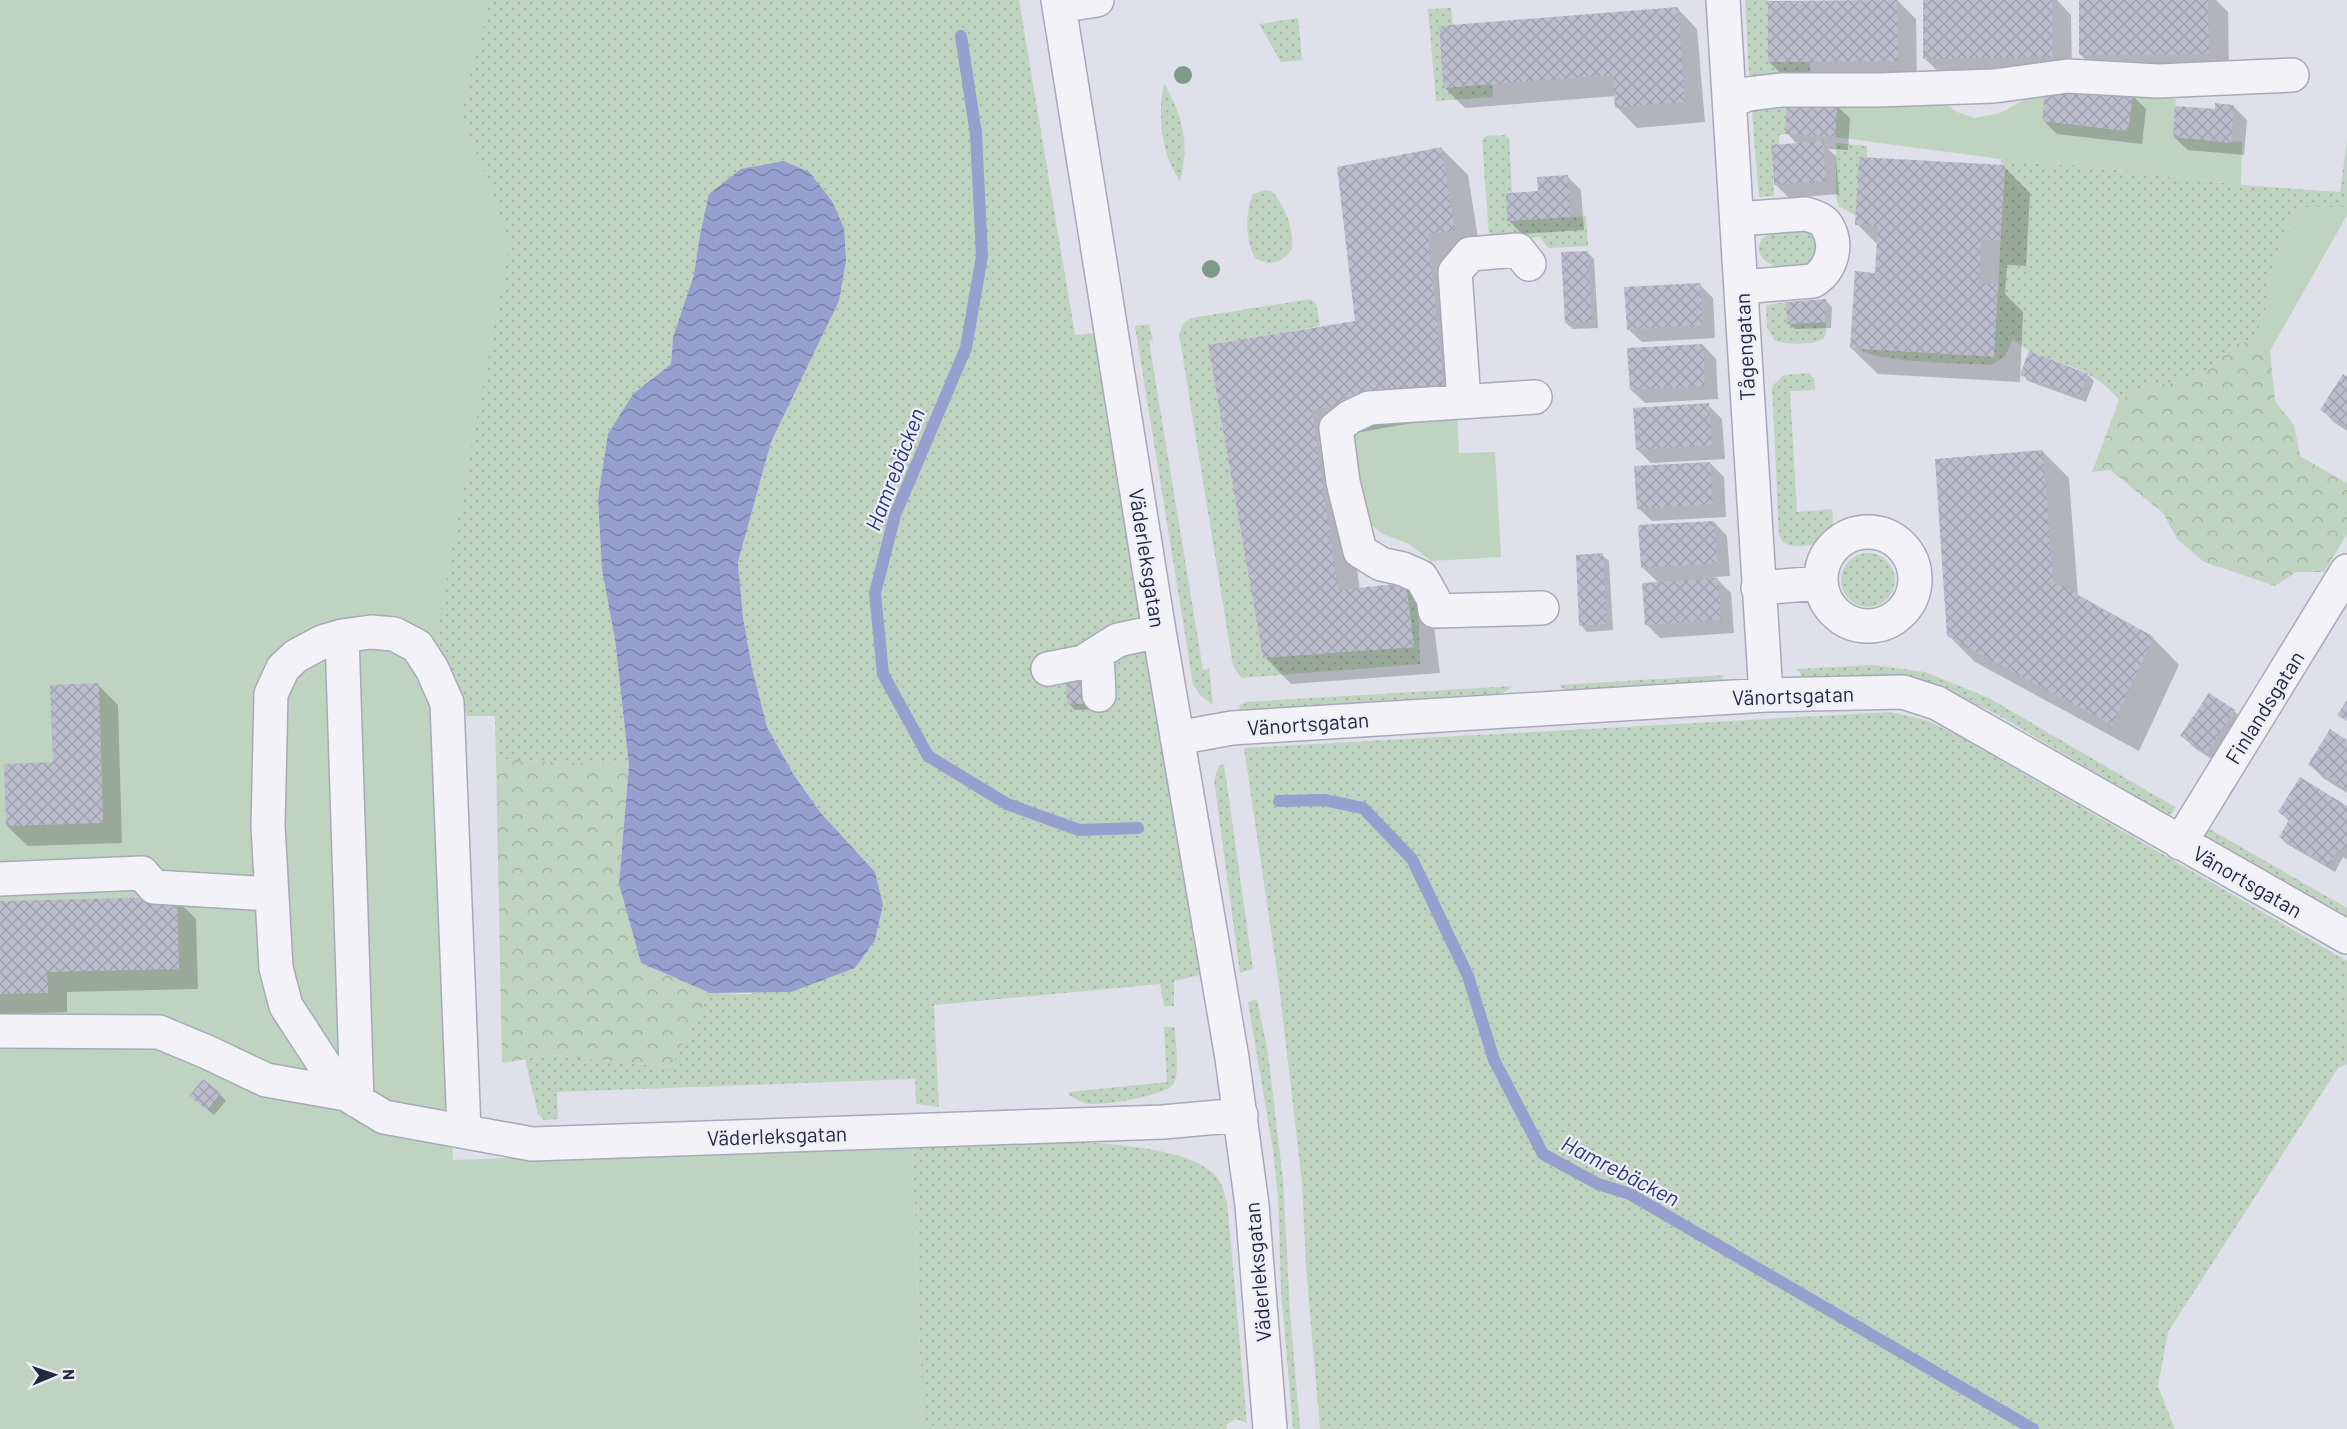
<svg xmlns="http://www.w3.org/2000/svg" width="2347" height="1429" font-family="Barlow,sans-serif">
  <style>
    .grass { fill: url(#grass-dots) }
    .forest { fill: url(#forest-crowns) }
    .park { fill: #bfd4c0 }
    .water { fill: url(#water-waves) }
    .shadow { fill: #0003 }
    .lines { fill: none; stroke-linecap: round; stroke-linejoin: round }
    .stream { stroke: #95a0ce; stroke-width: 12 }
    .building { fill: url(#building-cross-hatch) }
    .minor-casing { stroke: #a8a9b8; stroke-width: 36 }
    .minor { stroke: #f2f2f7; stroke-width: 33 }
    .tree { fill: #7f9a87 }
    .labels { text-anchor: middle; dominant-baseline: central; stroke-width: 4.5; stroke-linejoin: round; paint-order: stroke }
    .street-label { font-size: 21px; fill: #262842; stroke: #eeeff7 }
    .water-label { font-size: 22px; font-style: italic; fill: #2b387b; stroke: #eeeff7 }
  </style>
  <defs>
    <pattern id="grass-dots" width="8" height="8" patternUnits="userSpaceOnUse" patternTransform="scale(1.5)"><rect width="8" height="8" fill="#bfd4c0"/><path d="M2 2h.1M6 6h.1" fill="none" stroke="#a4b6a6" stroke-width="1.8" stroke-linecap="round"/></pattern>
    <pattern id="forest-crowns" width="20" height="18" patternUnits="userSpaceOnUse" patternTransform="scale(1.5)"><rect width="20" height="18" fill="#bfd4c0"/><path d="M2 6a3 3 0 1 1 6 0M12 15a3 3 0 1 1 6 0" fill="none" stroke="#a4b6a6"/></pattern>
    <pattern id="water-waves" width="16" height="10" patternUnits="userSpaceOnUse" patternTransform="scale(1.5)"><rect width="16" height="10" fill="#95a0ce"/><path d="M0 5q4-4 8 0t8 0" fill="none" stroke="#7982a9"/></pattern>
    <pattern id="building-cross-hatch" width="8" height="8" patternUnits="userSpaceOnUse" patternTransform="scale(1.5)"><rect width="8" height="8" fill="#bbbdcd"/><path d="M0 0l8 8M0 8l8-8" fill="none" stroke="#a1a2b1"/></pattern>
  </defs>
  <rect width="100%" height="100%" fill="#dfe0ea"/>
  <path class="grass" d="M0,0h1019l56,335 21,-2 108,641 -30,7v25h-10l-4,-22 -226,21 5,102 -23,-3 -1,-25 -358,13 1,27 -14,1 -6,-6 -13,-55 27,-4 119,12 39,-74 40,1 125,-54 8,-35 -8,-33 -55,-60 -26,-37 -27,-48 -15,-59 -9,-52 -5,-54 33,-120 68,-141 -139,-66 -6,40 -21,62 -2,27 -38,30 -25,41 -10,63 4,72 13,69 14,126 -133,-6 -1,-43h-28c-10,-34 -16,-56 -42,-82z
    M1745,0h23v62h42v13l-57,4 -4,-5z
    M1451,8l2,17 -14,1 4,62 49,-4 1,13 -57,4 -8,-92z
    M1298,18l4,42 -21,2 -22,-38z
    M1164,83c19,34 26,60 16,99 -19,-29 -23,-66 -16,-99z
    M1787,99l-2,35 -6,1v10l-8,1 3,50 -15,1 -7,-83 2,-9z
    M1505,135l4,3 3,54 -6,1 1,28 79,-5 2,30 -40,2 -8,-11 -45,3 -6,-4 -7,-96 4,-4z
    M2347,141v66h-46l-17,25 -14,42 -2,32 -9,13v20l-22,5 -33,28 -30,11 -29,3 -26,14c-9,-10 -17,-18 -29,-25 -24,-14 -56,-15 -77,-36l-8,17 -14,9c-25,-2 -116,-2 -131,-16l134,7 11,-191 -4,-2v-5l51,8 15,-2 174,21 99,7z
    M1836,143l31,3v11h-8l-3,59 -17,-10 -3,-8z
    M1265,190l7,1c13,16 22,37 20,58 -11,14 -19,17 -36,10 -11,-16 -11,-48 -3,-65z
    M1784,227c16,3 34,3 32,23 0,7 -4,12 -10,15 -37,16 -73,-24 -22,-38z
    M1310,299l6,4 4,23 -112,20 55,311 151,-10 -8,-64 12,17 2,64 -178,14 -9,-12 -54,-332 4,-10 8,-6z
    M1786,302l1,22 38,-2c1,5 2,10 0,14 -5,10 -42,9 -51,4l-7,-13 -1,-22z
    M1149,324l4,16 -4,1 54,329 6,-1 4,36 -13,-10 -7,-11 -58,-358z
    M1808,373l6,5 1,12 -25,1 7,121 35,-3c1,11 2,20 -5,29 -7,8 -33,11 -42,5 -3,-1 -4,-4 -6,-7l-7,-150 12,-11z
    M1841 580a27 27 0 1 1 54 0a27 27 0 1 1-54 0Z
    M1873,665l52,7 64,26 186,109 -3,7h-6l-170,-100 -43,-21 -62,-17 -83,1 -6,-1 -5,-7z
    M1724,675l-2,4 -6,3 -148,9 -10,-6z
    M1513,686l-10,7 -264,17 1,-5 5,-3z
    M1890,712l36,8 31,15 390,226v103l-9,4 -170,264 -10,54 17,43h-855l-14,-162 -4,-84 -23,-198 -35,-237z
    M1224,764l29,205 -13,4 -26,-193 5,-14z
    M2206,827l141,81v11l-136,-76 -6,-8z
    M1257,999l11,54 15,127 7,132 10,117h-7l-12,-139 -3,-93 -5,-47 -25,-148z
    M1164,1027h11c0,13 5,45 -1,56 -7,13 -68,22 -84,21 -6,0 -15,-6 -21,-9v-3l98,-10z
    M998,1140c50,1 181,-1 216,34 10,10 12,25 14,38l19,211 -11,-4 -10,6 1,4h-304l-11,-286z"/>
  <path class="forest" d="M2259,339l11,12 5,50 19,24 6,31 47,27v51l-23,38h-28l-21,14 -71,-24 -27,-23 -14,-26 -53,-43 -18,2 27,-72 26,-14 29,-3 30,-11 33,-28z
    M496,759l133,6 -10,119 22,79 69,30 -39,74 -119,-12 -50,8z"/>
  <path class="park" d="M0,0h490l-29,111 49,131 -73,389 16,529 459,-17 11,286h-923z
    M2046,88l-4,33 86,10 5,-37 43,5 -3,38 69,5 -1,43 -174,-21 -15,2 -217,-29 2,-34 97,-8 23,17 18,6 25,-5z
    M2301,207h46v8l-77,136 -11,-12v-20l9,-13 2,-32 14,-42z
    M1457,411l2,42 36,-1 6,105 -70,4 -22,-17 -26,-10 -24,-19 -12,-84 26,-17z"/>
  <path class="water" d="M784,161l25,11 23,29 12,27 2,32 -7,41 -68,141 -33,120 5,55 9,51 15,59 27,48 26,37 55,60 8,33 -8,35 -20,28 -64,24 -81,1 -69,-30 -22,-79 10,-119 -14,-126 -13,-69 -4,-72 10,-64 25,-40 38,-30 2,-27 21,-62 6,-40 9,-41 32,-25z"/>
  <path class="shadow" d="M1897,0l19,19 1,62 -127,1 -21,-20 1,-60z
    M1925,0h132l14,15 1,62 -127,1 -21,-20z
    M2081,0h135l12,12 1,62 -128,1 -20,-20z
    M1677,8l20,21 8,93 -68,6 -20,-21 -1,-11 -151,12 -20,-20z
    M2132,95l14,14 -4,35 -85,-10 -14,-14z
    M1836,105l14,13 -2,32 -20,-1 8,7 3,38 -50,4 -14,-14 23,-39 -11,-12z
    M2233,106l14,14 -3,35 -56,-5 -14,-13 42,-26z
    M1442,149l26,26 13,82 -27,3 15,153 -131,23 22,154 46,-5 26,26 8,62 -149,11 -26,-27 -56,-310 148,-25z
    M2004,167l26,26 -4,73 -19,-1 -2,29 18,18 -3,70 -142,-8 -27,-26 26,-74 2,-28 -22,-22z
    M1567,176l14,14 3,40 -62,4 -13,-13z
    M1587,252l7,7 4,69 -25,1 -7,-6z
    M1699,284l14,14 2,40 -73,4 -14,-13z
    M1825,300l7,7 -1,21 -36,1 -7,-6z
    M1703,345l13,14 2,40 -73,4 -14,-13z
    M2022,374l66,1 6,6 -8,21 -58,-21z
    M2347,379v52l-12,-8 -13,-13z
    M1708,405l14,14 3,40 -74,4 -14,-14z
    M2042,451l27,27 9,119 75,41 26,27 -40,86 -164,-89 -27,-27z
    M1710,463l14,14 2,40 -74,4 -14,-13z
    M1714,522l13,14 3,40 -15,1 16,16 3,40 -74,5 -14,-14 13,-41 -17,-16z
    M1602,555l7,6 4,69 -26,2 -6,-7z
    M1095,682l1,27 -21,1 -6,-6z
    M98,685l20,20 4,138 -94,3 -21,-20 47,-62z
    M2234,711l14,13 -27,41 -25,-16 -14,-13z
    M2347,742v51l-24,-15 -13,-14z
    M2347,808v52l-4,-3 -8,15 -48,-28 -7,-7 10,-15 -10,-10z
    M176,899l20,20 2,70 -131,3v20l-67,2v-111z
    M220,1094l6,7 -12,14 -16,-13z"/>
  <g class="lines">
    <path class="stream" d="M961,36l15,98 6,122 -16,92 -71,167 -20,78 8,81 45,82 79,48 72,26 59,-2
      M1279,801l45,-1 39,8 49,51 56,117 26,84 49,94 55,30 32,10 403,235"/>
  </g>
  <path class="building" d="M1897,0l1,61 -130,1v-61z
    M1923,0h129v57l-129,2z
    M2079,0h129l1,54 -130,1z
    M1678,7l7,95 -70,6 -2,-33 -170,13 -4,-62z
    M2046,83l87,11 -5,37 -86,-10z
    M1787,99l50,4 -2,34 -50,-3z
    M2215,103l19,2 -3,38 -58,-6 2,-31 40,3z
    M1823,141l3,40 -52,4 -3,-40z
    M1442,147l13,84 -27,3 16,153 -132,23 26,180 68,-7 8,64 -151,11 -55,-313 147,-24 -18,-154z
    M1859,157l146,8 -5,75 -19,-1 -2,44 19,1 -4,73 -144,-9 5,-77 20,2 3,-47 -23,-1z
    M1568,175l3,42 -64,4 -1,-28 32,-2 -1,-14z
    M1588,251l4,71 -27,1 -4,-71z
    M1700,283l3,42 -76,5 -3,-43z
    M1826,299l-1,23 -38,2 -1,-22z
    M1703,344l2,42 -75,4 -3,-42z
    M2029,351l59,23 -8,23 -60,-22z
    M2343,374l4,3v50l-27,-17z
    M1709,403l3,42 -76,5 -3,-42z
    M2043,450l10,131 101,56 -42,88 -165,-89 -12,-177z
    M1710,462l3,42 -76,5 -3,-43z
    M1714,521l3,42 -76,5 -3,-43z
    M1603,553l4,71 -28,2 -3,-71z
    M1718,578l3,42 -76,5 -3,-42z
    M1089,674l2,29 -24,2 -1,-30z
    M99,683l4,140 -97,3 -2,-62 49,-2 -3,-77z
    M2209,693l26,17 -28,43 -27,-17z
    M2347,700v21l-10,-6z
    M2330,729l17,11v50l-39,-25z
    M2300,777l47,29v40l-5,7 -4,-4 -10,17 -49,-29 10,-17 -11,-8z
    M177,897l2,72 -132,3 1,21 -48,1v-93z
    M203,1079l18,14 -14,17 -18,-14z"/>
  <g class="lines">
    <g class="minor-casing">
      <path id="minor" d="M1058,0l101,631 73,427 20,147 18,224
        M1723,0l43,695
        M1059,6l38,-6
        M1730,101l18,-7 34,-4h96l116,-4 74,-10 90,5 134,-6
        M1737,219l69,-5c7,2 17,5 21,12 12,20 4,44 -14,55l-72,6
        M1535,397l-166,11 -19,9 -14,11 7,54 17,69 21,13 22,5 18,8 12,21 2,13 107,-3
        M1464,401l-9,-129 15,-18 48,-4 11,14
        M1821 579a47 47 0 1 1 94 0a47 47 0 1 1-94 0Z
        M1758,588l62,-5
        M342,636l15,465
        M1097,654l2,41
        M1048,669l35,-7 35,-22 41,-9
        M1177,738l55,-10 534,-33 137,-3 34,11 410,234
        M2180,843l167,-272
        M0,879l142,-6 12,14 117,7
        M0,1031l159,1 48,20 59,28 80,14
        M464,1130l-17,-427 -15,-34 -15,-23 -23,-12 -23,-2 -29,4 -20,6 -26,14 -13,12 -12,26 -3,132 8,142 10,38 45,69 15,19 38,23 148,27 631,-22 78,-7"/>
    </g>
    <use href="#minor" class="minor"/>
  </g>
  <g class="tree">
    <circle cx="1183" cy="75" r="9"/>
    <circle cx="1211" cy="269" r="9"/>
  </g>
  <g class="labels">
    <g class="street-label">
      <text transform="translate(1744 347) rotate(-93)">Tågengatan</text>
      <text transform="translate(1148 558) rotate(81)">Väderleksgatan</text>
      <text transform="translate(1793 695) rotate(-2)">Vänortsgatan</text>
      <text transform="translate(2264 707) rotate(-58)">Finlandsgatan</text>
      <text transform="translate(1308 723) rotate(-4)">Vänortsgatan</text>
      <text transform="translate(2248 881) rotate(30)">Vänortsgatan</text>
      <text transform="translate(777 1135) rotate(-2)">Väderleksgatan</text>
      <text transform="translate(1257 1272) rotate(-95)">Väderleksgatan</text>
    </g>
    <g class="water-label">
      <text transform="translate(894 469) rotate(-69)">Hamrebäcken</text>
      <text transform="translate(1621 1170) rotate(27)">Hamrebäcken</text>
    </g>
  </g>
  <g transform="translate(54 1375) rotate(88)" stroke="#eeeff7" stroke-width="4.5" paint-order="stroke">
  <path d="M0-4.5L10 22L0 15L-10 22Z" fill="#262842"/>
  <text y="-9" font-size="16" font-weight="bold" text-anchor="middle" fill="#262842">N</text>
  </g>
</svg>
